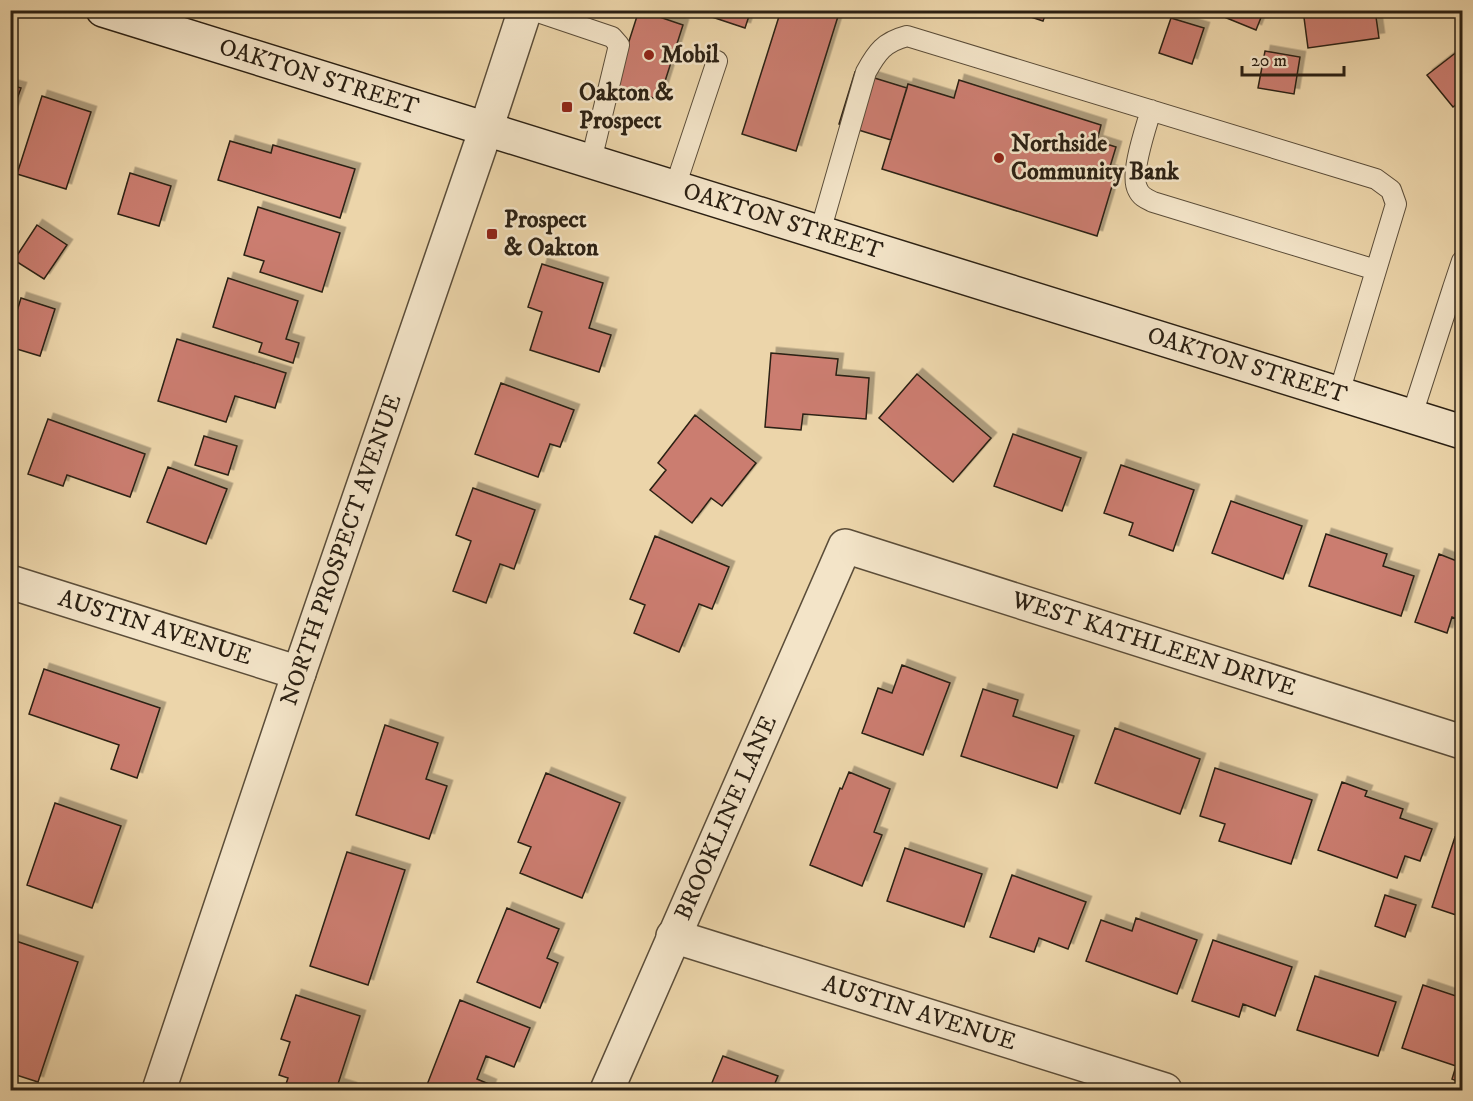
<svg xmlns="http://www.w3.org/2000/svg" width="1473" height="1101" font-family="'IM FELL DW Pica',serif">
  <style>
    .building { fill: #cb7d6f; stroke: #2b2013; stroke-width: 1.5; filter: url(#shadow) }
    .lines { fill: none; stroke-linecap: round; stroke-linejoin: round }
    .service-casing { stroke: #5b4d39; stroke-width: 22 }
    .minor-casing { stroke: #5b4d39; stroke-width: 36 }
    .tertiary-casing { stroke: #5b4d39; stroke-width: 36 }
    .secondary-casing { stroke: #2b2013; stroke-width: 36 }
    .service { stroke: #f3e4c8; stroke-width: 20 }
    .minor { stroke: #f3e4c8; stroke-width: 33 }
    .tertiary { stroke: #f3e4c8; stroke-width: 33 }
    .secondary { stroke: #f3e4c8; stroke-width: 33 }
    .poi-dot { fill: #8f2418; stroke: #f3e4c8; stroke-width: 2 }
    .labels { text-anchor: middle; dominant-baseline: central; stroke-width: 5; stroke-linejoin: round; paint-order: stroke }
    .poi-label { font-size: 24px; font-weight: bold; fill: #2b2013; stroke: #f3e4c8; text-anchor: start }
    .street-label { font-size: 24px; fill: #2b2013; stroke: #f3e4c8 }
  </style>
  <defs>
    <filter id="shadow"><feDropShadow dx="5.5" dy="-5.5" stdDeviation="0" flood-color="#0004"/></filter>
  </defs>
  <rect width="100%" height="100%" fill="#ecd5aa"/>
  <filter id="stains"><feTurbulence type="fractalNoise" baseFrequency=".00333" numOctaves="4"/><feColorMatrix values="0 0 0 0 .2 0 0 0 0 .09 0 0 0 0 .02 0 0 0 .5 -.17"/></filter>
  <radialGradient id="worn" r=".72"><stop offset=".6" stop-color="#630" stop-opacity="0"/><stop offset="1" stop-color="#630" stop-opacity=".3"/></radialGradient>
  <path class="building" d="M639,10l44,15 -24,75 -44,-15z
    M691,10h60l-6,18z
    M781,10h59l-44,141 -54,-17z
    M1010,10h37l-4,11z
    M1207,10h57l-8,20z
    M1303,10h72l4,28 -71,10z
    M1171,18l33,10 -12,36 -33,-11z
    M1265,51l35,6 -6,37 -36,-6z
    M1458,51l4,6v43l-9,7 -26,-32z
    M855,72l52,16 -16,52 -52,-16z
    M959,80l142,45 -4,16 19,6 -7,23 7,3 -19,63 -215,-67 26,-85 46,14z
    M10,85l11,3 -11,30z
    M42,96l49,16 -25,77 -49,-15z
    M230,141l41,12 2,-8 82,24 -15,49 -122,-38z
    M130,173l41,13 -12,40 -41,-12z
    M258,207l82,26 -18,59 -62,-20 4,-11 -20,-6z
    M37,225l30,20 -23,34 -30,-19z
    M542,264l61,19 -14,45 22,7 -12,37 -69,-22 12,-38 -14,-5z
    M228,278l70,23 -12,38 13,4 -6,20 -34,-11 3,-9 -49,-16z
    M21,298l34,11 -15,47 -30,-9v-13z
    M177,339l109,34 -11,35 -40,-12 -9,26 -68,-21z
    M771,353l67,6 -2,16 33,3 -3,41 -63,-5 -2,16 -36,-3z
    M917,374l74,64 -38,44 -74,-64z
    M501,383l73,27 -14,37 -10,-3 -12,33 -63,-23z
    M695,415l61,48 -34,43 -11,-8 -19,25 -42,-33 16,-20 -8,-7z
    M48,419l97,35 -15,43 -63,-22 -4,11 -35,-12z
    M1013,434l68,24 -19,53 -68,-25z
    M204,436l33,10 -9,29 -33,-10z
    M1121,465l73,25 -21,61 -44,-16 4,-12 -29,-10z
    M168,467l59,22 -21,55 -59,-22z
    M473,488l62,22 -21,59 -14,-5 -14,39 -33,-12 18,-50 -15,-6z
    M1231,501l71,25 -19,53 -71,-26z
    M1326,534l61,20 -4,12 31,10 -13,40 -92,-30z
    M655,536l74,31 -17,42 -13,-5 -20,48 -45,-19 11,-28 -15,-6z
    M1439,554l23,9v58l-10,-4 -5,16 -32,-11z
    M902,665l48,18 -27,72 -61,-22 16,-45 14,5z
    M44,669l116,39 -23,70 -26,-9 8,-24 -90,-31z
    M983,689l35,11 -5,16 61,20 -17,52 -96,-32z
    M385,725l53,18 -12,36 21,7 -18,53 -73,-24z
    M1115,728l85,31 -20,55 -85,-31z
    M1215,768l97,32 -21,64 -72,-23 6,-17 -25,-8z
    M849,772l41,17 -16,43 8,3 -20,51 -52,-21 30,-77 2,1z
    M546,773l74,30 -38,95 -62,-25 11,-26 -13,-5z
    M1342,782l25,9 -2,5 38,13 -3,9 32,11 -12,32 -15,-5 -8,22 -79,-28z
    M55,803l66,23 -29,82 -65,-23z
    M1455,837l7,2v78l-30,-10z
    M905,848l77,26 -18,53 -77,-26z
    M347,852l58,18 -37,115 -58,-19z
    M1012,875l74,27 -18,47 -29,-11 -5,14 -44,-15z
    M1385,895l31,10 -11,32 -30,-11z
    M507,908l52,21 -12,29 11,5 -18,45 -63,-26z
    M1136,918l61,22 -20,54 -91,-33 15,-41 31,11z
    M10,939l68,23 -40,120 -28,-9z
    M1213,940l79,27 -17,49 -32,-12 -4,13 -47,-16z
    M1315,976l81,26 -18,54 -81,-26z
    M1423,985l39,13v85l-10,-4 4,-13 -54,-18z
    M296,995l64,21 -22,68 13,4v2h-67l4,-12 -9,-3 11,-33 -9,-3z
    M460,1000l70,28 -16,39 -28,-11 -9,23 14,6 -2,5h-64z
    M723,1056l55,20 -6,14h-63z"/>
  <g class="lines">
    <g class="service-casing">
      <path id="service" d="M532,10l80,27 7,8 -28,116
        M1151,110c-5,18 -22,65 -13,80 3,7 9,9 15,12l223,68
        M675,187l42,-126
        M820,232l46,-160c11,-20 18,-30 41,-36l469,143 15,11 5,14 -57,189
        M1462,261l-9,27 9,3
        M1412,415l41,-127"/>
    </g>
    <g class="minor-casing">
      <g id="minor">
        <path d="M486,129l39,-119"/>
        <path id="s1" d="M10,582l289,91"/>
        <path id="s2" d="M673,936l492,154"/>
        <path id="s3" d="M607,1090l238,-544 617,196"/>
      </g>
    </g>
    <g class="tertiary-casing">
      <g id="tertiary">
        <path id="s4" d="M159,1090l140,-417 187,-544"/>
      </g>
    </g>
    <g class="secondary-casing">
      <g id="secondary">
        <path id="s5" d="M103,10l1359,422"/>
      </g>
    </g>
    <use href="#service" class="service"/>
    <use href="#minor" class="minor"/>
    <use href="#tertiary" class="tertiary"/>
    <use href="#secondary" class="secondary"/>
  </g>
  <g class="poi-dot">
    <circle cx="649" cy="55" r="6"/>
    <rect x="561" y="101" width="12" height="12" rx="3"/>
    <circle cx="999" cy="158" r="6"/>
    <rect x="486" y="228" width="12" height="12" rx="3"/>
  </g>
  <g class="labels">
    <g class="poi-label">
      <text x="661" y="55">Mobil</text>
      <text x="579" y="93">Oakton &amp;<tspan x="579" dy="28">Prospect</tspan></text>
      <text x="1011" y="144">Northside<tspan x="1011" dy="28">Community Bank</tspan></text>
      <text x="504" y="220">Prospect<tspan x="504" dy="28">&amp; Oakton</tspan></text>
    </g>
    <g class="street-label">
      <text stroke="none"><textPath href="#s5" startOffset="226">OAKTON STREET</textPath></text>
      <text stroke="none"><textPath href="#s5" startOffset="712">OAKTON STREET</textPath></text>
      <text stroke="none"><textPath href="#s5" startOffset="1198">OAKTON STREET</textPath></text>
      <text stroke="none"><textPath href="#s4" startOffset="570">NORTH PROSPECT AVENUE</textPath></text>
      <text stroke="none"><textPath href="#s1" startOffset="152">AUSTIN AVENUE</textPath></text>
      <text stroke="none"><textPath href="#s3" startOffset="918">WEST KATHLEEN DRIVE</textPath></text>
      <text stroke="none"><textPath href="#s3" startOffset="297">BROOKLINE LANE</textPath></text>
      <text stroke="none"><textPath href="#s2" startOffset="258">AUSTIN AVENUE</textPath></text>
    </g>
  </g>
  <rect width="1473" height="1101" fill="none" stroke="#ecd5aa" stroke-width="36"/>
  <rect x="12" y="12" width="1449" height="1077" fill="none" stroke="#2b2013" stroke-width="3"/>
  <rect x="18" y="18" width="1437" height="1065" fill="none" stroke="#2b2013" stroke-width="1.5"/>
  <path d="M1242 66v9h102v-9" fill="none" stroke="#2b2013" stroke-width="3"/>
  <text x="1251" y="66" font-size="18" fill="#2b2013" stroke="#f3e4c8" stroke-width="4.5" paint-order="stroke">20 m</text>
  <rect width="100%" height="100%" filter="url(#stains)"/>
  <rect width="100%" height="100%" fill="url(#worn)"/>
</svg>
